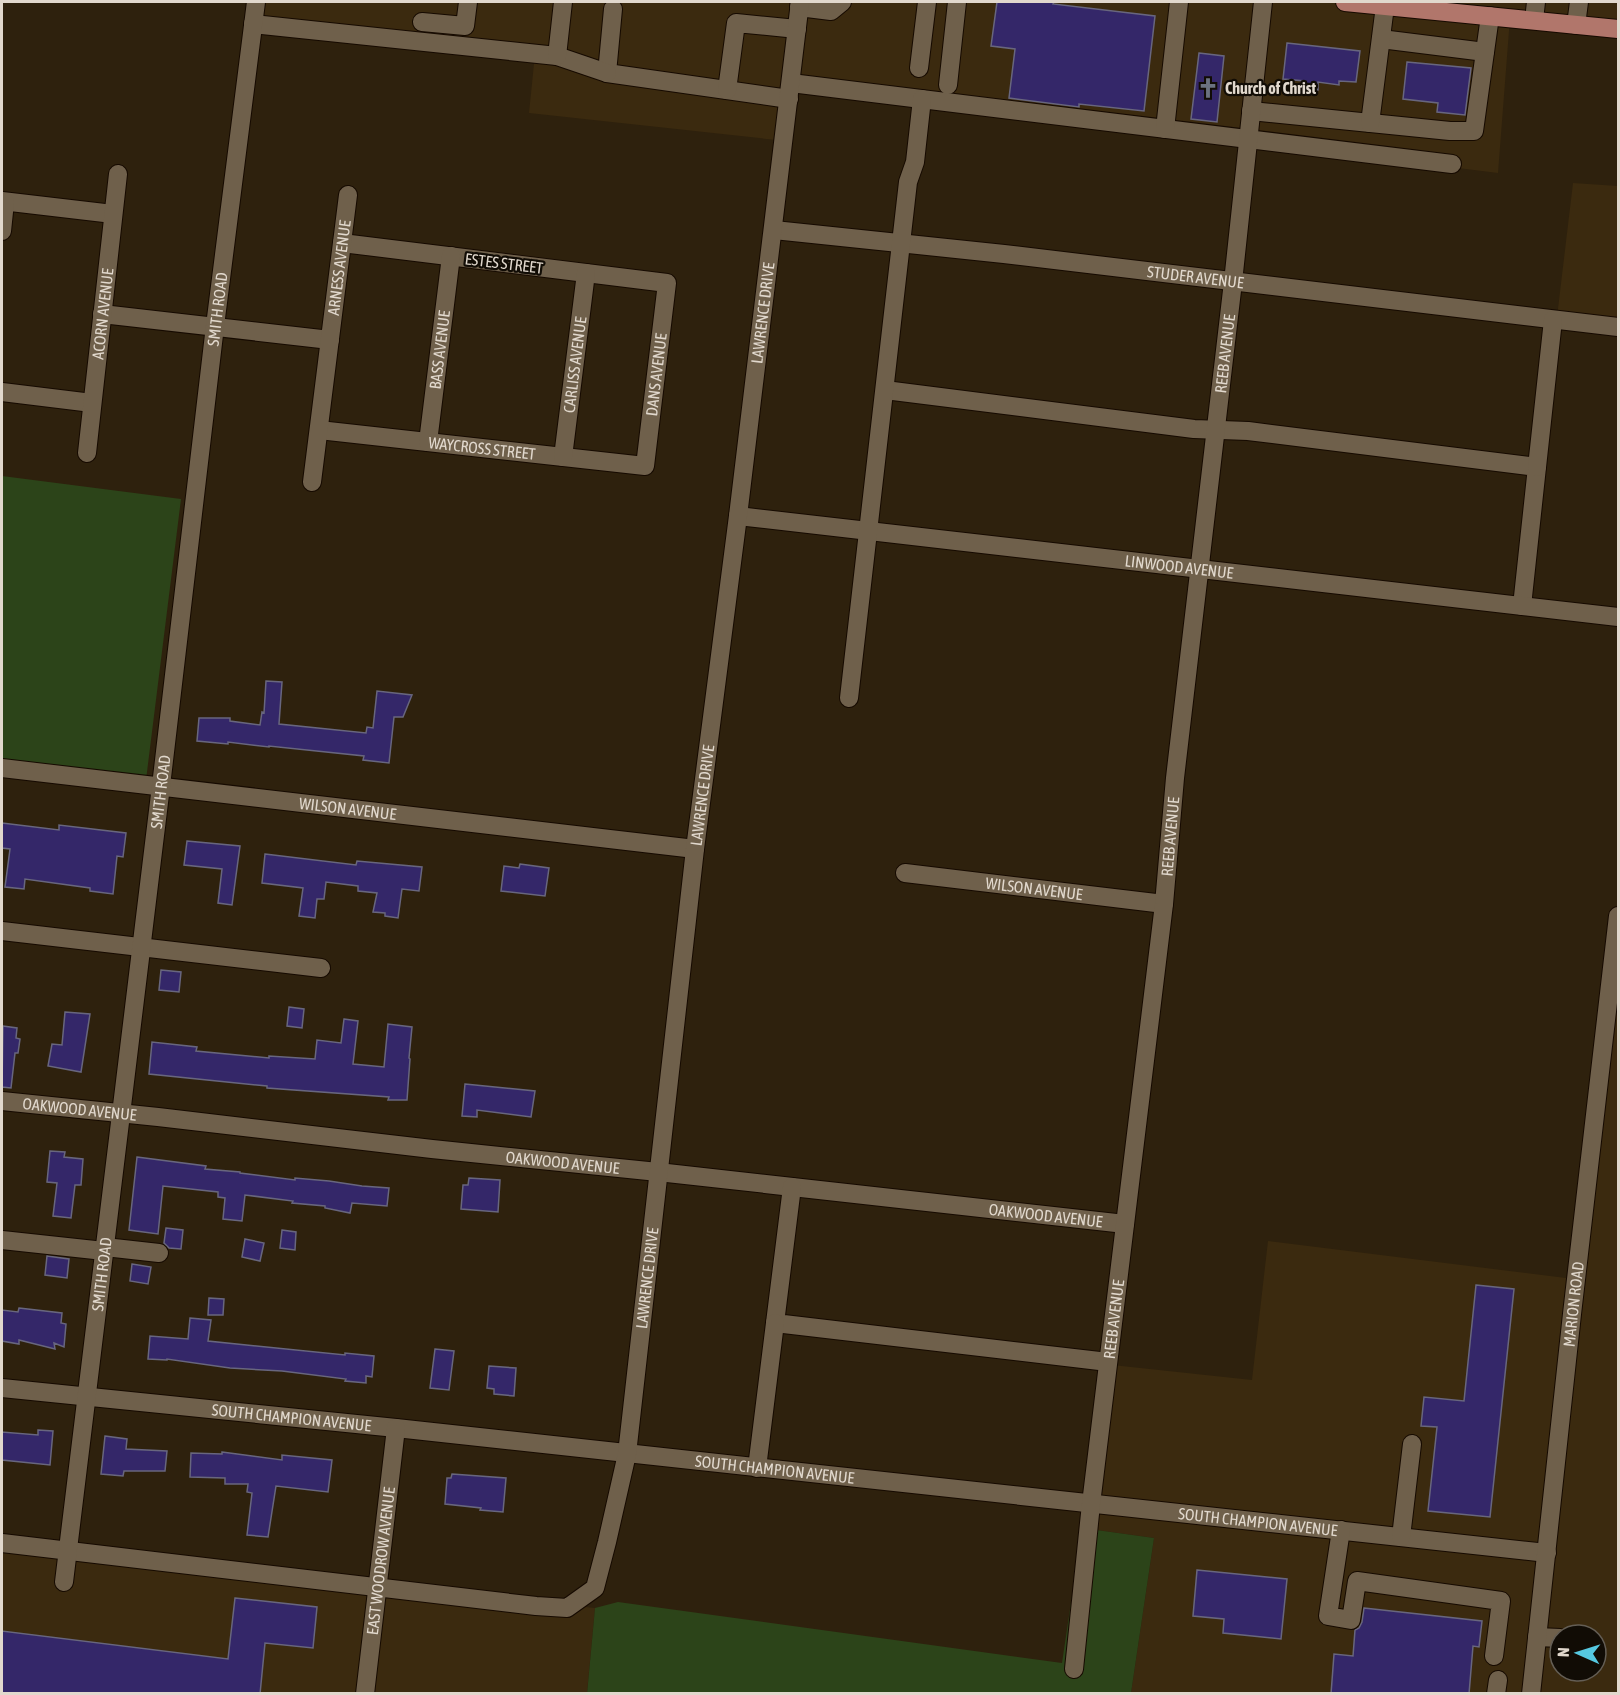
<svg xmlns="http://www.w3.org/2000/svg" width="1620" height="1695" font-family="'Asap Condensed',sans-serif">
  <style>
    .built { fill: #3b2a0f; fill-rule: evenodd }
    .green { fill: #2c4419 }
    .building { fill: #342769; stroke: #68667e; stroke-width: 1.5 }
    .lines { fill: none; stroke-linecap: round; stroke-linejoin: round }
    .minor-casing { stroke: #160a00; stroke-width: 20 }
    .major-casing { stroke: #160a00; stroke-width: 20 }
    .minor { stroke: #6f604b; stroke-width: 18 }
    .major { stroke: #b1766b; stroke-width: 18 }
    .labels { text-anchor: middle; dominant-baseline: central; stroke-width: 4.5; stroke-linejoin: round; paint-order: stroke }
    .poi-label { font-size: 16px; font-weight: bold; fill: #e1d8cd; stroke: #110c05; text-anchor: start }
    .street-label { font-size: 16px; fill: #e1d8cd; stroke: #110c05 }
  </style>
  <rect width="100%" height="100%" fill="#2e210d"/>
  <path class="built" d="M254,2h1364v26l-108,-10 -12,155 -703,-88 -9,56 -257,-28 6,-59 -284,-28z
    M1573,183l45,3v137l-61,-6z
    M1618,919v774h-487l23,-155 -72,-10 21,-164 149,16 16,-139 306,38zM1560,1635h36v36h-36z
    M2,1545l63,8 530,55 -8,85 -585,1z"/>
  <path class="green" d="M2,476l179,23 -35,281 -144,-18z
    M1082,1528l72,10 -23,155 -544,1 8,-86 23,-6 444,61z"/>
  <path class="building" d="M997,2h57l-1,2 102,12 -11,95 -65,-7v3l-70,-9 6,-49 -24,-3z
    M1287,43l73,8 -4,31 -17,-1v4l-21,-3v8l-14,-1 1,-8 -22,-2z
    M1199,53l25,3 -7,66 -26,-3z
    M1407,62l64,6 -6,47 -28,-3 1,-9 -35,-4z
    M266,681l16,1 -3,42 87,9 1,-6 6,1 4,-37 35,4 -9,22h-9l-5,46 -26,-3 1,-4 -95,-10v1l-41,-5v2l-31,-3 2,-23h31v3l30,4 2,-13 2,1z
    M2,823l57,7v-5l67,8 -3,24 -6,-1 -4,38 -23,-3v-3l-65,-9 -1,10 -19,-2 5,-38 -8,-1z
    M187,841l53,5 -8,59 -14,-2 4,-34 -38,-4z
    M265,854l91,11 1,-4 65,6 -3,24 -17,-2 -4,29 -13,-2v-3l-12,-1 4,-19 -19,-2v-5l-32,-4 -2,17h-7l-2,19 -16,-2 4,-28 -41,-5z
    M520,864l29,4 -4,28 -44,-5 3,-25 15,2z
    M161,970l20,2 -2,20 -20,-2z
    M289,1007l15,2 -2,19 -15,-2z
    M65,1012l25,2 -9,58 -33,-6 4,-22 10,1z
    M344,1019l14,2 -5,43 31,3 4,-43 24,3 -3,31 1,1 -3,41h-19l1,-3 -122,-9v-2l-118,-12 3,-32 45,5 -1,4 73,7v-2l46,3 2,-19 24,3z
    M3,1026l14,2 -1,10 4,1 -2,14h-3l-4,35 -9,-1z
    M465,1084l70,7 -4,26 -54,-7v7l-15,-1z
    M50,1151l15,1 -1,5 19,2 -2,26h-6l-4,33 -18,-2 4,-33 -10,-1z
    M137,1157l69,9 -1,3 35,3v1l55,7v-2l34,3 33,5 27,2 -2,18 -35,-3 -2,10 -25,-5v-2l-33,-3 1,-2 -48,-6 -3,26 -19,-2 2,-21 -7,-1v-5l-55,-6 -5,48 -29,-4z
    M469,1178l31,2 -2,32 -37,-3 2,-24h5z
    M166,1228l17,2 -2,19 -12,-1 -5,-5z
    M282,1230l14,2 -1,18 -15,-2z
    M245,1239l19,4 -4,18 -18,-4z
    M47,1256l22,3 -2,19 -22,-3z
    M132,1264l19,3 -3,17 -18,-3z
    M1476,1285l38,4 -24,228 -62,-6 9,-84 -16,-1 3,-29 40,4z
    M209,1298l15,1 -1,16h-15z
    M19,1308l43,5 -1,10 5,1 -2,23 -10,-4 1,6 -36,-9v4l-17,-3v-31l16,2z
    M190,1318l21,2 -3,21 137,14v-2l29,3 -2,21 -6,-1v7l-21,-2 1,-2 -64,-8 -52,-3 -63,-9v1l-19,-1 2,-23 38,3z
    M435,1349l19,2 -5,39 -19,-2z
    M489,1366l27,2 -2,28 -20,-2v-5l-7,-1z
    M38,1430l15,1 -3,34 -48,-5v-28l36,3z
    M105,1436l22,3 -1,10 41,2 -2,20h-41l-1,5 -22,-2z
    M222,1452l60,8v-5l50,5 -4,32 -52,-6 -8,51 -21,-2 5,-42 -5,-1 1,-8h-23v-6l-35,-1 1,-24 31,1z
    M452,1474l54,4 -3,34 -23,-2 1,-2 -36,-4 2,-26h4z
    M1197,1570l90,9 -6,60 -58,-6 1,-14 -31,-3z
    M235,1598l82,9 -4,41 -48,-5 -5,51h-258v-63l226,28z
    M1364,1608l118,13 -3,26 -6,-1 -4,48h-138l3,-40 19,2 2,-26 4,-2 3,-6z"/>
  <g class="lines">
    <g class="minor-casing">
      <g id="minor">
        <path d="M799,7l32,4 11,-9"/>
        <path d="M613,9l-6,64 182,26"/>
        <path d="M1534,20l2,-18"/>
        <path d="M422,22l43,4 3,-24"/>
        <path d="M253,24l304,32 50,17"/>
        <path d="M1576,25l3,-23"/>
        <path d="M1381,39l104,13"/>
        <path d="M557,56l6,-54"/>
        <path d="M919,68l8,-66"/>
        <path d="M791,83l661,81"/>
        <path d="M948,85l9,-83"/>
        <path d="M727,90l9,-67 61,6"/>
        <path d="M1251,111l199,20h24l16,-115"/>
        <path d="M1370,123l15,-117"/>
        <path d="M1165,129l14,-127"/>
        <path d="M2,201l111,13"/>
        <path id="s1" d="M774,230l230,24 614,73"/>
        <path d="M2,231l3,-29"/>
        <path d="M102,314l228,26"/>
        <path d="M885,390l309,39 54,2 289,36 -15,139"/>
        <path d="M2,392l90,11"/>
        <path id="s2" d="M319,430l326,36 22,-183 -325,-40"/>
        <path id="s3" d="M428,442l23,-186"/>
        <path id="s4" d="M87,453l31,-279"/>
        <path id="s5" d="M563,457l23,-184"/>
        <path d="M1537,467l16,-147"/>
        <path id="s6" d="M312,482l36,-287"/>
        <path id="s7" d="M738,516l880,101"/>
        <path d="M849,698l59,-516 7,-20 7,-63"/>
        <path id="s8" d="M2,768l693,81"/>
        <path id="s9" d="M905,873l259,31"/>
        <path d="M2,931l319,37"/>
        <path id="s10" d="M2,1101l156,16 274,32 226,23 467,52"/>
        <path d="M792,1187l-17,136 333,39"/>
        <path d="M2,1240l102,11"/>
        <path d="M105,1247l54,6"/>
        <path id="s11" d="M2,1388l394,40 1151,125"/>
        <path d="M757,1468l18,-145"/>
        <path d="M1341,1530l-13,86 23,4 6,-39 144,20 -7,55"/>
        <path d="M1401,1537l11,-93"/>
        <path id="s12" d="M2,1543l534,63 31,2 28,-20 12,-46 20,-88 68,-605 43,-333 62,-514"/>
        <path id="s13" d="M64,1582l97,-796 54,-460 41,-324"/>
        <path d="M1537,1637l23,1"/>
        <path id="s14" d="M1074,1669l17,-165 73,-600 11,-126 58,-496 30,-280"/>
        <path id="s15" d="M365,1694l31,-266"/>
        <path d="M1496,1694l2,-14"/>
        <path id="s16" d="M1531,1694l41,-380 46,-398"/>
      </g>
    </g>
    <g class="major-casing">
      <path id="major" d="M1345,2l273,27"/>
    </g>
    <use href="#minor" class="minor"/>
    <use href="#major" class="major"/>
  </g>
  <defs>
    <g id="church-bare" transform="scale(1.62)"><path d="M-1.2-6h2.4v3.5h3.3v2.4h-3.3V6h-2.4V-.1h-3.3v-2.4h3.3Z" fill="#6b7280" stroke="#110c05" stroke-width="2.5" paint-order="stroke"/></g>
  </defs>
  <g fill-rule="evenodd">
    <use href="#church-bare" x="1208" y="88"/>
  </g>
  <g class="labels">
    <g class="poi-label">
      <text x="1225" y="88">Church of Christ</text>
    </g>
    <g class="street-label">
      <text transform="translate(504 263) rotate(7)">ESTES STREET</text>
      <text stroke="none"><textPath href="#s6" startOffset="216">ARNESS AVENUE</textPath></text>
      <text stroke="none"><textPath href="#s1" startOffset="424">STUDER AVENUE</textPath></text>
      <text stroke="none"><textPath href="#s13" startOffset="1282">SMITH ROAD</textPath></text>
      <text stroke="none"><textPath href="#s4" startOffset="140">ACORN AVENUE</textPath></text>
      <text stroke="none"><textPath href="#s12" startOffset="1890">LAWRENCE DRIVE</textPath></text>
      <text stroke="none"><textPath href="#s3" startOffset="93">BASS AVENUE</textPath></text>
      <text stroke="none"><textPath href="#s14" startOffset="1324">REEB AVENUE</textPath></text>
      <text stroke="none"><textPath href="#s5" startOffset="93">CARLISS AVENUE</textPath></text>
      <text stroke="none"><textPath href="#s2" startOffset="420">DANS AVENUE</textPath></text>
      <text stroke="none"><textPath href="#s2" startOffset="164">WAYCROSS STREET</textPath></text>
      <text stroke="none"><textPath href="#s7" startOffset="444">LINWOOD AVENUE</textPath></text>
      <text stroke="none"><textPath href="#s13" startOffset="796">SMITH ROAD</textPath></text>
      <text stroke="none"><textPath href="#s12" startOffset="1404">LAWRENCE DRIVE</textPath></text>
      <text stroke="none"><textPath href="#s8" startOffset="348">WILSON AVENUE</textPath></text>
      <text stroke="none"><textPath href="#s14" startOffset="838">REEB AVENUE</textPath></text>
      <text stroke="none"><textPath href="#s9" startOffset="130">WILSON AVENUE</textPath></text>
      <text stroke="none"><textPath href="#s10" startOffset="78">OAKWOOD AVENUE</textPath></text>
      <text stroke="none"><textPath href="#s10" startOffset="564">OAKWOOD AVENUE</textPath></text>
      <text stroke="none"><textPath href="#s10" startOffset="1050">OAKWOOD AVENUE</textPath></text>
      <text stroke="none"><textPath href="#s13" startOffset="310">SMITH ROAD</textPath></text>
      <text stroke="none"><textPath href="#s12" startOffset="918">LAWRENCE DRIVE</textPath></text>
      <text stroke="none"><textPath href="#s16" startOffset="392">MARION ROAD</textPath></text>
      <text stroke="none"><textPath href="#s14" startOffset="352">REEB AVENUE</textPath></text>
      <text stroke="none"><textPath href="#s11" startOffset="291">SOUTH CHAMPION AVENUE</textPath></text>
      <text stroke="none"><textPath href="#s11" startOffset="777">SOUTH CHAMPION AVENUE</textPath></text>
      <text stroke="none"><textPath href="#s11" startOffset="1263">SOUTH CHAMPION AVENUE</textPath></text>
      <text stroke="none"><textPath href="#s15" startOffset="134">EAST WOODROW AVENUE</textPath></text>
    </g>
  </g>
  <rect width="1620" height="1695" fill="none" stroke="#e1d8cd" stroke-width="6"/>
  <g transform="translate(1578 1653) rotate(273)"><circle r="28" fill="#110c05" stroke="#645e55" stroke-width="1.5"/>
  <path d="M0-4.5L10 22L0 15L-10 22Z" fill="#56c9e1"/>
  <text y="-9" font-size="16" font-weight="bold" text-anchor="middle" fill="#e1d8cd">N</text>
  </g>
</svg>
